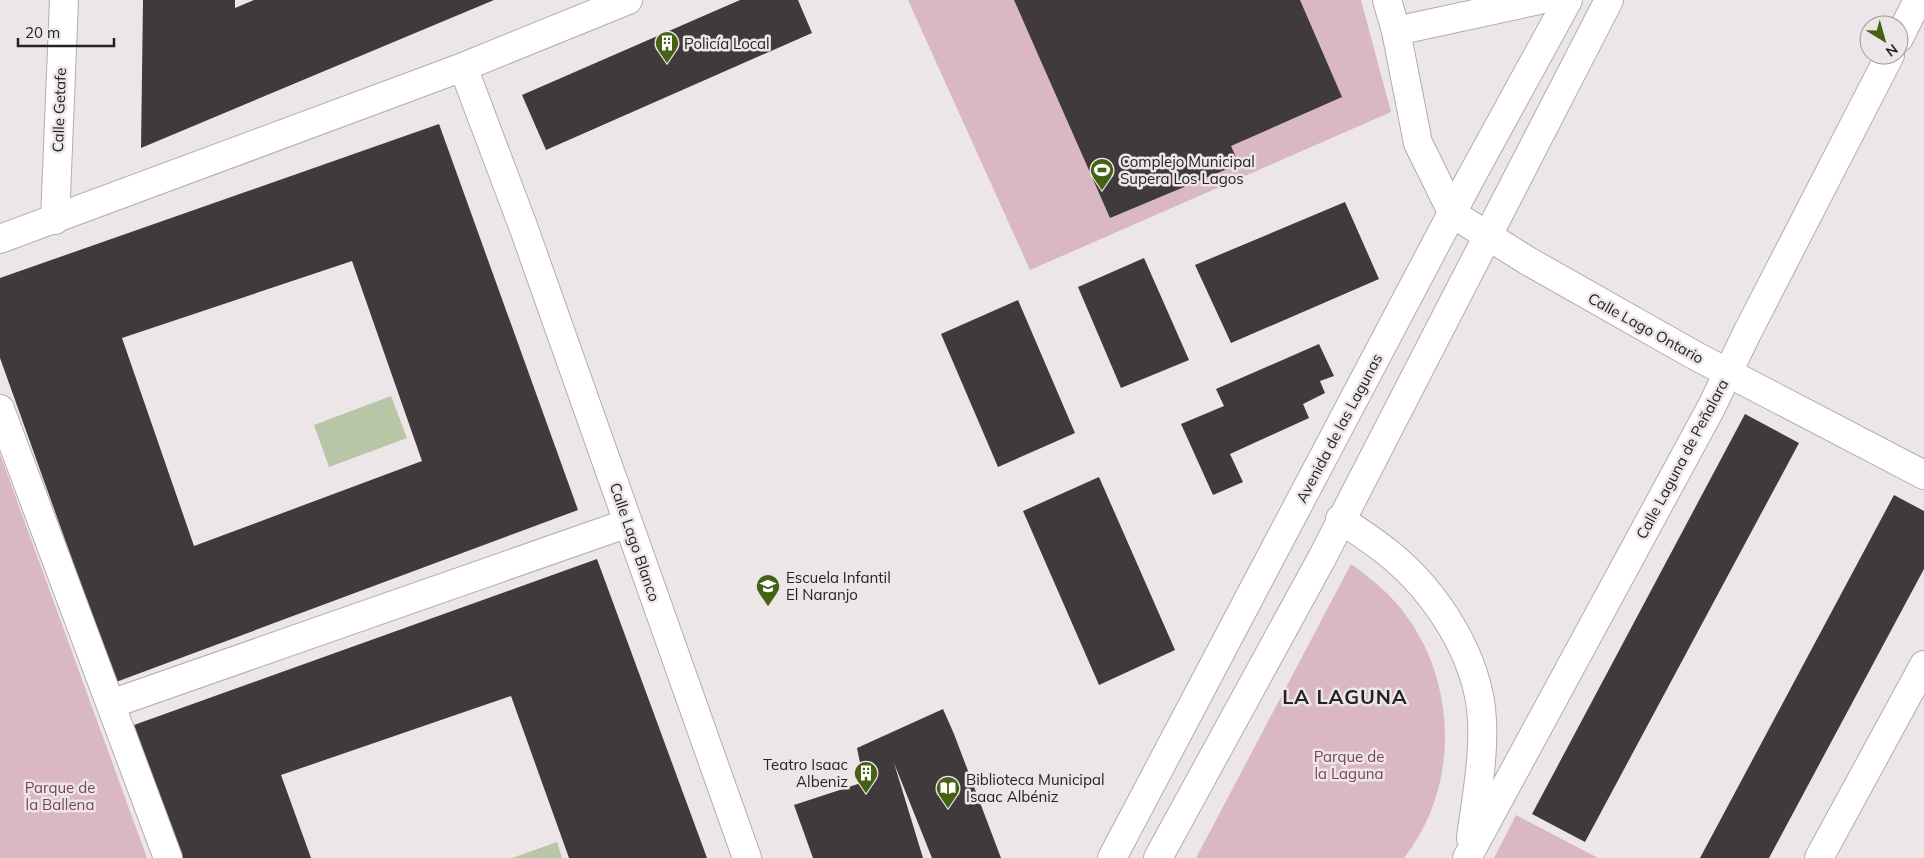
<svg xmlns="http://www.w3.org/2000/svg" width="1924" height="858" font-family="Mulish,sans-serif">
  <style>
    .green { fill: #d9b8c3 }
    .water { fill: #b7c6a6 }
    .building { fill: #403a3c; fill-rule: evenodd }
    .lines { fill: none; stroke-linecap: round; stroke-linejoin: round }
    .minor-casing { stroke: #b3acae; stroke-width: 30 }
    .major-casing { stroke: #b3acae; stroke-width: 30 }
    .minor { stroke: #fff; stroke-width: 28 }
    .major { stroke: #fff; stroke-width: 28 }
    .labels { text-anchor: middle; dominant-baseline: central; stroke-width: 5; stroke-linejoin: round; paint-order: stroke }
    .poi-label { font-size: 15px; fill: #242222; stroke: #ede6e8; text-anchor: start }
    .street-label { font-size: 15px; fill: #242222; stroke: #ede6e8 }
    .park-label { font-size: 15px; fill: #794559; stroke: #ede6e8 }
    .district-label { font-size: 20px; font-weight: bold; letter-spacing: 1px; fill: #242222; stroke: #ede6e8 }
  </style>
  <rect width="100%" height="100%" fill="#ede6e8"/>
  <path class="green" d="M908,0h453l30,112 -361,158z
    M0,454l147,404h-147z
    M1351,564c19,14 37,28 51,46 56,71 58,177 2,248h-208z
    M1516,815l82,43h-104z"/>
  <path class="water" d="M391,396l16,42 -78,29 -15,-42z
    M557,842l5,16h-50z"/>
  <path class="building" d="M143,0h92v8l19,-8h240l-353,148z
    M740,0h58l14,33 -266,117 -24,-55z
    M1014,0h286l42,97 -111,49 8,18 -129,54z
    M439,124l139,386 -462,172 -116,-324v-80zM352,261l70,200 -228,85 -72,-208z
    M1345,202l34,77 -148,64 -36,-78z
    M1144,258l45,102 -68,28 -43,-101z
    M1018,300l57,133 -77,34 -57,-133z
    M1319,344l15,32 -14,5 5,12 -22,11 6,14 -79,36 13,28 -30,13 -32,-71 43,-18 -8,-17z
    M1745,414l54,29 -214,399 -53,-28z
    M1099,477l76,173 -76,35 -76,-174z
    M1894,495l30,16v58l-155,289h-69z
    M597,559l110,299h-138l-58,-162 -230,79 30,83h-129l-48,-133z
    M943,709l11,25 47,124h-69l-38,-95 29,95h-110l-19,-53 70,-23 -7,-34z"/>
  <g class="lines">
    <g class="minor-casing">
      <path id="minor" d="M1387,0l9,31 22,112 35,71 75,47 166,94 230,120
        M1396,31l143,-31
        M1899,38l19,-38
        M463,67l60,159 224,632
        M55,220l9,-220
        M0,239l463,-172 165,-67
        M0,409l168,449
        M1340,519c16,11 32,21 47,33 49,39 92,105 95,168 2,40 -6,79 -11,118
        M111,704l517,-181
        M1467,858l244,-450 36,-75 143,-278
        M1819,858l105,-193"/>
    </g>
    <g class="major-casing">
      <path id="major" d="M1112,858l358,-679 98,-179
        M1158,858l164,-300 287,-558"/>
    </g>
    <use href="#minor" class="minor"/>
    <use href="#major" class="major"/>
  </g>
  <defs>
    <g id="building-pin" transform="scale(1.25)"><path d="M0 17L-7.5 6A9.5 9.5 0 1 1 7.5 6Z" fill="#456112" stroke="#ede6e8"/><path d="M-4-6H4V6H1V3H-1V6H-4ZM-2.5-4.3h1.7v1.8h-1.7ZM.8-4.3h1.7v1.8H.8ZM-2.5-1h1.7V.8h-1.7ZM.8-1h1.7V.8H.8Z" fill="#fff"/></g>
    <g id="stadium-pin" transform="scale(1.25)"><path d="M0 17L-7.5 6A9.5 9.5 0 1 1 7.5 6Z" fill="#456112" stroke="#ede6e8"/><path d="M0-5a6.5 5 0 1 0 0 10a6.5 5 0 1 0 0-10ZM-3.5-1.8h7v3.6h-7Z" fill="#fff"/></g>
    <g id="school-pin" transform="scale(1.25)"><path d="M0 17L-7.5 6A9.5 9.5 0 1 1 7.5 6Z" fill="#456112" stroke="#ede6e8"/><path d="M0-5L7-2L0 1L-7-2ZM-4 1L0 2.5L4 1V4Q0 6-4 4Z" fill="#fff"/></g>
    <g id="library-pin" transform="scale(1.25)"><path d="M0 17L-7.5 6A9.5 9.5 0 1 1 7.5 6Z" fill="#456112" stroke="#ede6e8"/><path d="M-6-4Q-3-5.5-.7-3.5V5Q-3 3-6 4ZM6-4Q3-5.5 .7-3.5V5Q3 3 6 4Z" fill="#fff"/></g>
  </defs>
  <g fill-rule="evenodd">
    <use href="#building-pin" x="667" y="43"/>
    <use href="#stadium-pin" x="1102" y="170"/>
    <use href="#school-pin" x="768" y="586"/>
    <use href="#building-pin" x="866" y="773"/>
    <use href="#library-pin" x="948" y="788"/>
  </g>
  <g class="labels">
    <g class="poi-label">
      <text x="684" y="43">Policía Local</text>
      <text x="1120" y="161">Complejo Municipal<tspan x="1120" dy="17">Supera Los Lagos</tspan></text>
      <text x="786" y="577">Escuela Infantil<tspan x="786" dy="17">El Naranjo</tspan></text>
      <text x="848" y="764" text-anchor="end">Teatro Isaac<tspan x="848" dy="17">Albeniz</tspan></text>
      <text x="966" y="779">Biblioteca Municipal<tspan x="966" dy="17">Isaac Albéniz</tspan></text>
    </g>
    <g class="street-label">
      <text transform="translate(59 110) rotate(-88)">Calle Getafe</text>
      <text transform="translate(1646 328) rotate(29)">Calle Lago Ontario</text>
      <text transform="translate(1339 428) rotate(-62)">Avenida de las Lagunas</text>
      <text transform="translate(1682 459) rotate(-62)">Calle Laguna de Peñalara</text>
      <text transform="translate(635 542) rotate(71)">Calle Lago Blanco</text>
    </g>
    <g class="park-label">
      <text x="1349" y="756">Parque de<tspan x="1349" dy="17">la Laguna</tspan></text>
      <text x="60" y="787">Parque de<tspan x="60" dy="17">la Ballena</tspan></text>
    </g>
    <g class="district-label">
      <text x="1345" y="696">LA LAGUNA</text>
    </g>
  </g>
  <g transform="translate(1884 40) rotate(143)"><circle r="24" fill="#ede6e8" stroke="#9d9899"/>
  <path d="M0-4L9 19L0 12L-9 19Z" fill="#456112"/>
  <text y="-8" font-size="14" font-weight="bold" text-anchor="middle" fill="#242222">N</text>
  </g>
  <path d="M18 38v8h96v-8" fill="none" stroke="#242222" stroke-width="2.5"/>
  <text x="25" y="38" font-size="15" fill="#242222" stroke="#ede6e8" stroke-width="4" paint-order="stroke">20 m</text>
</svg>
